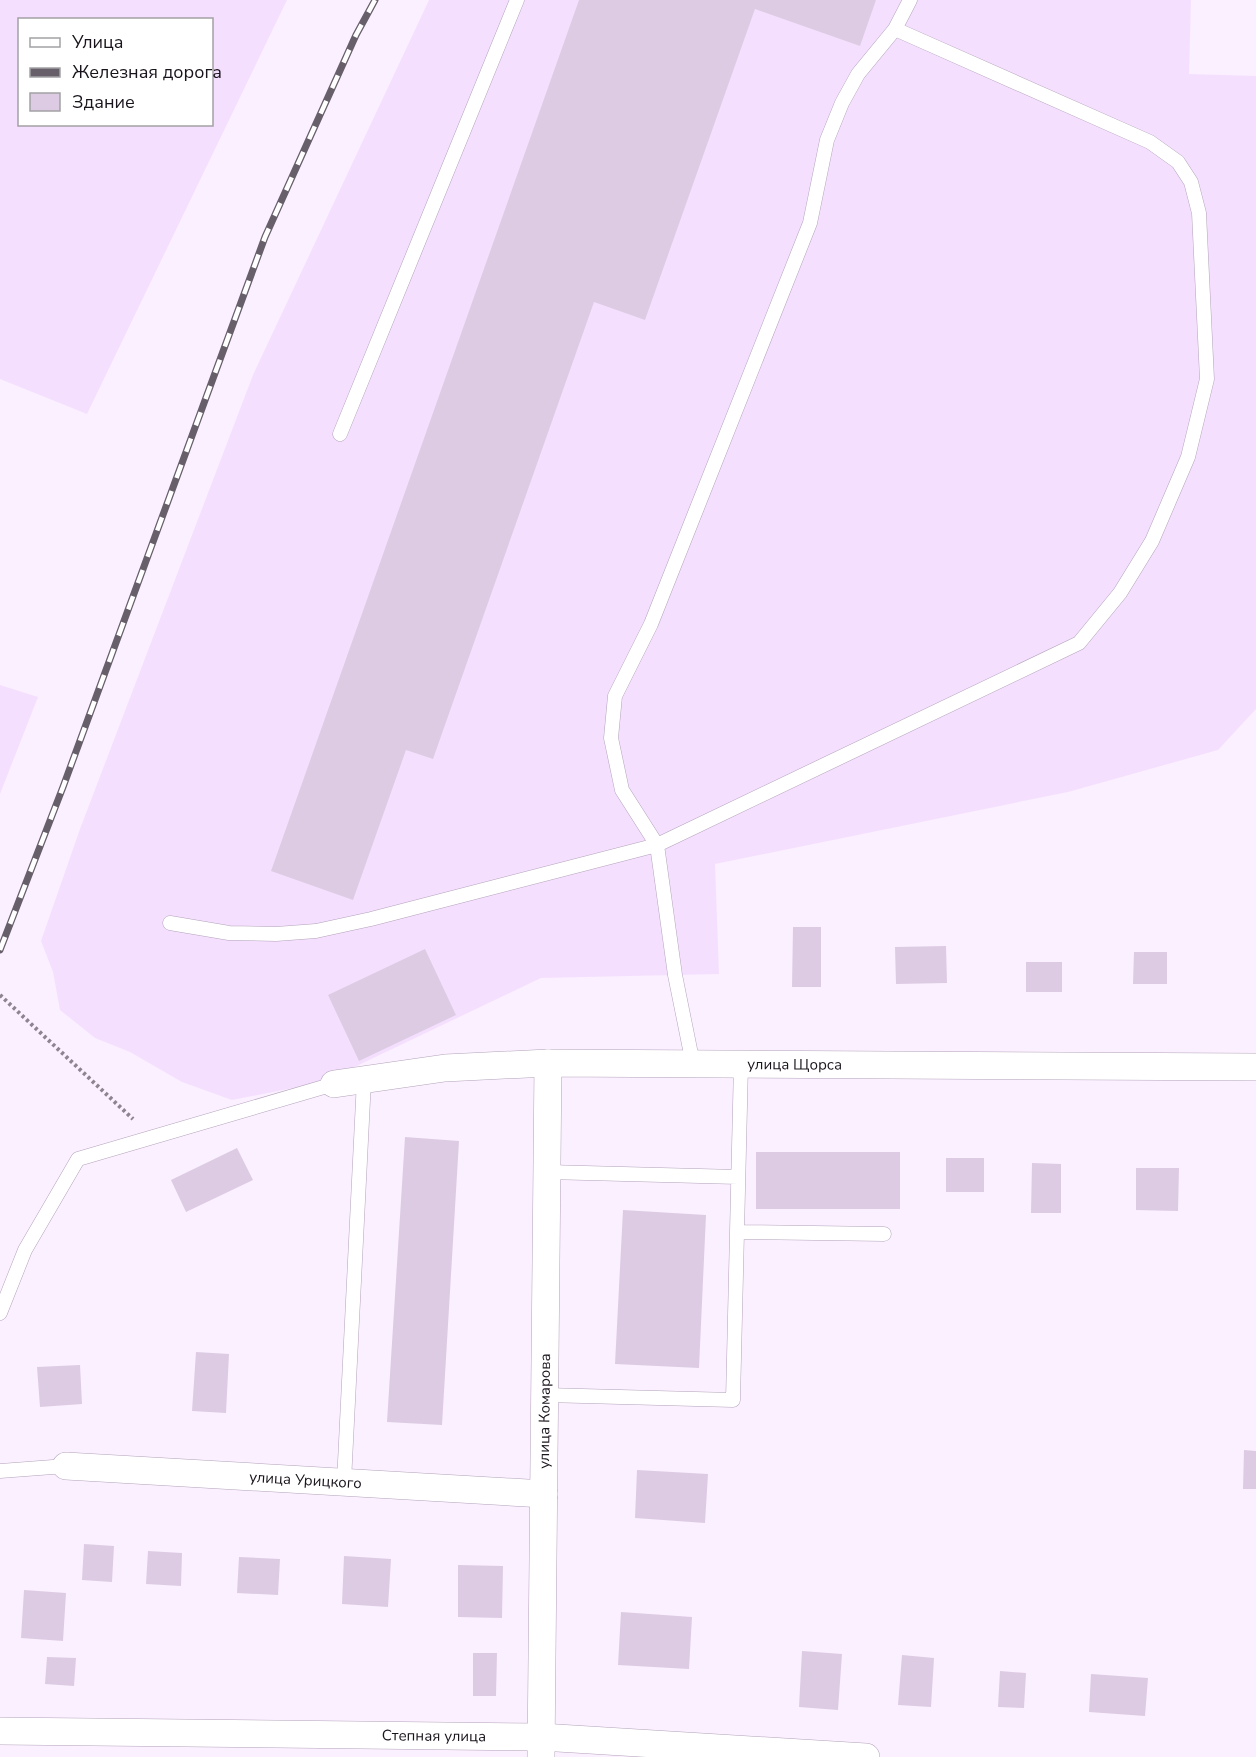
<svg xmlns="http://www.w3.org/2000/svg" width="1256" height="1757" font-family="'Nunito Sans',sans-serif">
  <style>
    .built { fill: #f5dffe; fill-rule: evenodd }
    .building { fill: #ddcbe4 }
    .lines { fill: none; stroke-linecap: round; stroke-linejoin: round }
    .lane-casing { stroke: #b3a3ba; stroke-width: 15 }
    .street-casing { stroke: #b3a3ba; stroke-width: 28 }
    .path { stroke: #8c848f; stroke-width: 4; stroke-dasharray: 3 3; stroke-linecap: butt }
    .lane { stroke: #fff; stroke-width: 14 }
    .street { stroke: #fff; stroke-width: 27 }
    .rail-casing { stroke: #675f6a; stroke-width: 7 }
    .rail { stroke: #fff; stroke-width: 4.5; stroke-dasharray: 14; stroke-linecap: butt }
    .labels { text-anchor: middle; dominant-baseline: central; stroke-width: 5; stroke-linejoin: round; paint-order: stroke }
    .street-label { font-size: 15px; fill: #19131b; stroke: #fff }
  </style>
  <rect width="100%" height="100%" fill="#fbf0ff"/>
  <path class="built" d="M0,0h287l-200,414 -87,-35zM20,20h192v104h-192z
    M429,0h762l-2,74 67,2v633l-38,41 -150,42 -353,72 4,110 -178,4 -218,104 -91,18 -50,-18 -52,-30 -35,-14 -35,-28 -7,-38 -12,-31 39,-112 173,-454z
    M0,685l38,12 -38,97z"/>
  <path class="building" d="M579,0h297l-16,46 -105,-37 -110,311 -51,-18 -161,457 -27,-9 -53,150 -82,-29z
    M793,927h28v60h-29z
    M946,946l1,37 -51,1 -1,-37z
    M425,949l31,66 -97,46 -31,-66z
    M1134,952h33v32h-34z
    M1026,962h36v30h-36z
    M405,1137l54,4 -17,284 -55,-3z
    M237,1148l16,32 -67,32 -15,-32z
    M756,1152h144v57h-144z
    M946,1158h38v34h-38z
    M1032,1163l29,1v49h-30z
    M1136,1168h43l-1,43 -42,-1z
    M623,1210l83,5 -7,153 -84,-4z
    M196,1352l33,2 -3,59 -34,-2z
    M80,1365l2,39 -42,3 -3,-40z
    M1244,1450l12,1v38h-13z
    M637,1470l71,4 -3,49 -70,-5z
    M84,1544l30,2 -2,36 -30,-2z
    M148,1551l34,2 -1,33 -35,-2z
    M344,1556l47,3 -3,48 -46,-3z
    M239,1557l41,2 -2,36 -41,-2z
    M458,1565l45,1 -1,52 -44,-1z
    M24,1590l42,3 -3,48 -42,-3z
    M621,1612l71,5 -3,52 -71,-4z
    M802,1651l40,3 -4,56 -39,-3z
    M473,1653h24l-1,43h-23z
    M902,1655l32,3 -3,49 -33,-2z
    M47,1657l29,1 -2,28 -29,-2z
    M1000,1671l26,2 -2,35 -26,-1z
    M1091,1674l57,4 -3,38 -56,-4z"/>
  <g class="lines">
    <g class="lane-casing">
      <path id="lane" d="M340,434l177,-434
        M170,923l59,10 47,1 40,-3 55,-12 286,-74 422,-202 41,-50 32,-52 36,-84 19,-78 -8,-166 -8,-31 -13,-20 -28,-20 -255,-113
        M693,1064l-18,-89 -18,-130 -35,-55 -11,-52 4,-42 36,-72 159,-401 17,-83 15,-37 16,-29 37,-45 15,-29
        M547,1172l191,5
        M737,1232l147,2
        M0,1313l25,-63 53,-91 256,-75
        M545,1395l188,5 8,-336
        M0,1471l66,-5
        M344,1482l20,-402"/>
    </g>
    <g class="street-casing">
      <g id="street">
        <path id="s1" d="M334,1084l111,-16 103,-5 708,4"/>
        <path id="s2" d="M66,1466l478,28"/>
        <path id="s3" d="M0,1731l541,6 325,20"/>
        <path id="s4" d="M541,1757l7,-694"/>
      </g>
    </g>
    <path class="path" d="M0,995l133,124"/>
    <use href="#lane" class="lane"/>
    <use href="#street" class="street"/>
    <g class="rail-casing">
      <path id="rail" d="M0,950l63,-163 202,-550 91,-202 19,-35"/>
    </g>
    <use href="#rail" class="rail"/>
  </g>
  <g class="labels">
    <g class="street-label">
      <text stroke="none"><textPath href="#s1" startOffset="462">улица Щорса</textPath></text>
      <text stroke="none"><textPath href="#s4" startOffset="346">улица Комарова</textPath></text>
      <text stroke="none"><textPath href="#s2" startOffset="240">улица Урицкого</textPath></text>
      <text stroke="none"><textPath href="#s3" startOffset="434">Степная улица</textPath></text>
    </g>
  </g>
  <rect x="18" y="18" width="195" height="108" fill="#ffffff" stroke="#a3a1a4" stroke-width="1.5"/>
  <rect x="30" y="38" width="30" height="9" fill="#ffffff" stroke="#a3a1a4" stroke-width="1.5"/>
  <text x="72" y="48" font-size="18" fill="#19131b">Улица</text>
  <rect x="30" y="68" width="30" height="9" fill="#675f6a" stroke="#a3a1a4" stroke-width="1.5"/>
  <text x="72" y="78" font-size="18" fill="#19131b">Железная дорога</text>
  <rect x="30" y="93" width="30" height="18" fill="#ddcbe4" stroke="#a3a1a4" stroke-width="1.5"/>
  <text x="72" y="108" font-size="18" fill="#19131b">Здание</text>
</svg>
